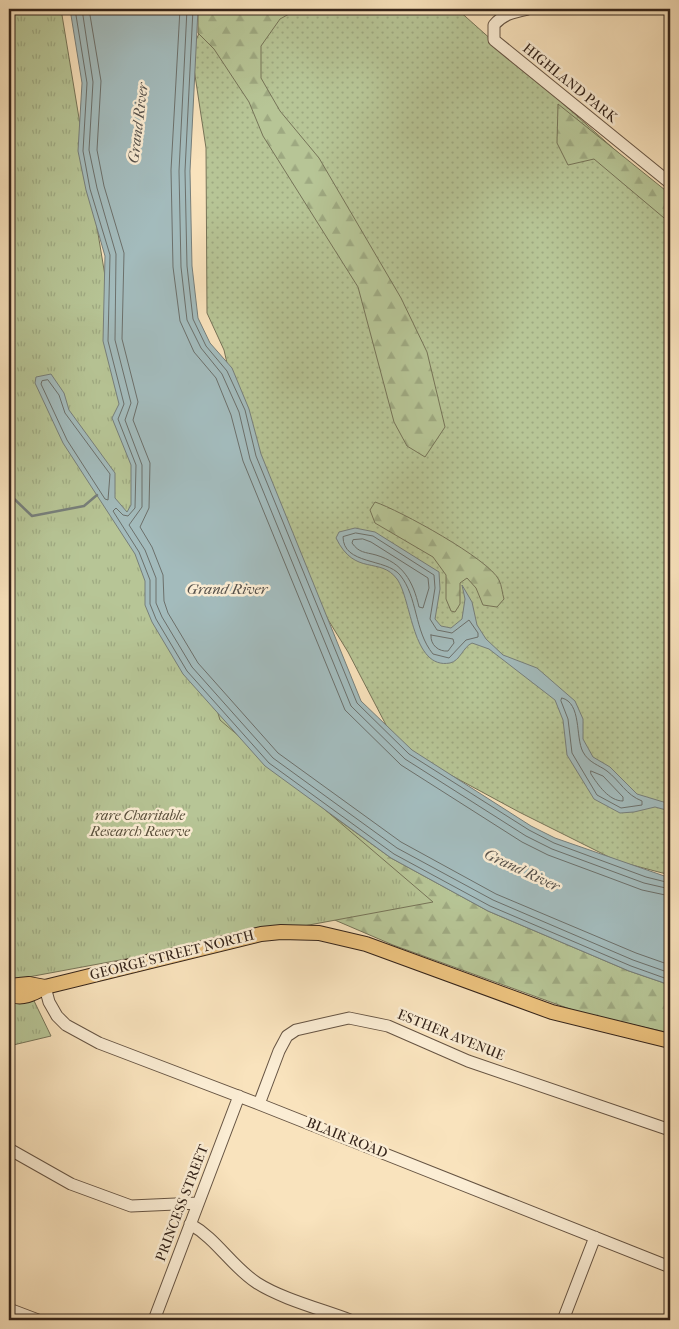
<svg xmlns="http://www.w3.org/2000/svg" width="679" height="1329" font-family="'IM FELL French Canon',serif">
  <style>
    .grass { fill: url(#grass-dots); stroke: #767458 }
    .forest { fill: url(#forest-firs); stroke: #767458 }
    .park { fill: url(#park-tufts); stroke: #767458 }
    .water { fill: #a3bbbc; stroke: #777f7b }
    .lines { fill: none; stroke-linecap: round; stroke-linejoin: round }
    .shore { stroke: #6c706b; stroke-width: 1 }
    .stream { stroke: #777f7b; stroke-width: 2.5 }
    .minor-casing { stroke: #665443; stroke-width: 13 }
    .major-casing { stroke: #35241a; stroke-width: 16 }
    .minor { stroke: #fbedd4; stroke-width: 11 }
    .major { stroke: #ecc27e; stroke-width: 14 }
    .labels { text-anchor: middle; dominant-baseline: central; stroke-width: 5; stroke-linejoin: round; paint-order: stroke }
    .street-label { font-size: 14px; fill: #35241a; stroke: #fbedd4 }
    .park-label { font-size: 14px; font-style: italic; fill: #564c39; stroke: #fbedd4 }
    .water-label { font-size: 15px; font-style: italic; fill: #56514b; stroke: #fbedd4 }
  </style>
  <defs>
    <pattern id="grass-dots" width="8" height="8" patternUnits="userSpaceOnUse" patternTransform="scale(1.25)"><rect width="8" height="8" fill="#b7c596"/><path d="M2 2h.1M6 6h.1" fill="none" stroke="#9ea981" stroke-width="1.8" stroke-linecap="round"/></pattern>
    <pattern id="forest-firs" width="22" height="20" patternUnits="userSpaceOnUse" patternTransform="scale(1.25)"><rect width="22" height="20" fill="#b7c596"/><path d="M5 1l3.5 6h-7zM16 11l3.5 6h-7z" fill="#9ea981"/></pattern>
    <pattern id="park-tufts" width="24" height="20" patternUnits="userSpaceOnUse" patternTransform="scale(1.25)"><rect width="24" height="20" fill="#b7c596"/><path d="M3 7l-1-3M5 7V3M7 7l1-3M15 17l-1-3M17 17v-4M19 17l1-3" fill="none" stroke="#9ea981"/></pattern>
  </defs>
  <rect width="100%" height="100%" fill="#f9e3bd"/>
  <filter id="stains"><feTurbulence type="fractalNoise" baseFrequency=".004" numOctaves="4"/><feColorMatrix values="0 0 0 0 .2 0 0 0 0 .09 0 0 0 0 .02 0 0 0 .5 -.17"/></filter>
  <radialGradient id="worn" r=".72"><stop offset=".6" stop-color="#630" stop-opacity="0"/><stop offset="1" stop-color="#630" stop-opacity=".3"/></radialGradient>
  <path class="grass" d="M231,9h226l213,190v676l-53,-14 -98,-49 -122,-66 -49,-94 -87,-141 -37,-161 -17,-37 -1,-165 -15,-99 19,-36z"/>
  <path class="forest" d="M198,9h100l-18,10 -19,27v32l19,33 39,47 82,140 26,54 18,75 -20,30 -18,-11 -13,-24 -36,-135 -95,-151 -14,-34 -35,-53 -16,-16z
    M558,104l112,90v29l-76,-64 -26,6 -11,-22z
    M9,456l292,337 90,65 97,53 141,60 41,14v48l-89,-20 -188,-68 -168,-72z
    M375,502c24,8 114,57 124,78 3,6 3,13 5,19l-7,8 -14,-2 -7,-17 -9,-10 -7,5v21l-5,8 -4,-1 -5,-12v-24l-13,-18 -58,-34 -5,-13z"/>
  <path class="park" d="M9,9h52l64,388 95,323 213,182 -410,76 28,58 -42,10z"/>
  <path class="water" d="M70,9h128l-8,162 2,95 6,52 12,25 22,25 17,41 12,45 100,247 51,49 119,76 24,12 115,40v107l-41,-14 -141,-60 -97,-53 -126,-92 -82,-92 -31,-52 -7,-17v-24l-10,-27 -72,-111 -28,-60 1,-6 15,-3 13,19 5,17 46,63v25l12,14 4,-7v-40l-19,-47 7,-14 -16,-63 2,-85 -19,-66 -8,-39 4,-68z
    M355,528l20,4 64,40 1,17 -5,30 6,7 10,2 11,-9 3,-20 -3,-14 10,17 5,23 9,14 17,16 34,13 38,33 8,18v20l10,18 17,10 27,27 33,10v7l-15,-4 -21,5 -14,1 -26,-14 -27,-44 -4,-35 -8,-20 -66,-51 -17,-6c-9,4 -12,18 -22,20 -38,7 -38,-63 -53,-84 -17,-23 -42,-2 -61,-41l3,-6z"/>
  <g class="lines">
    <path class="shore" d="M75,9l12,74 -4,68 7,38 20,66 -2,86 16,63 -6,15 18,46 -1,43 -7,8 -5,-1 -7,-7 -3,3 26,41 11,28v24l6,15 31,52 82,92 125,91 96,52 141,60 39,14
      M82,9l11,73 -4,68 8,38 19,66 -1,86 16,63 -6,17 17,45v42l-13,18 16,25 11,28v25l6,14 30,50 81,91 124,90 96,52 140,60 37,13
      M89,9l12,72 -4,69 7,36 20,67 -2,86 16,63 -5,18 17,43 -1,45 -9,19 12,20 11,28 1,26 4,12 30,50 80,90 123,89 95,52 140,59 34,12
      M180,9l-9,161 2,97 7,54 14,31 22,26 15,37 12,46 102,249 56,55 121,77 26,13 62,23 32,12 28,6
      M187,9l-8,162 2,96 6,53 14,28 21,26 17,38 11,47 101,247 54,53 121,77 26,13 92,34 26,6
      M193,9l-8,162 2,95 6,53 13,27 21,25 18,39 11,46 101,247 52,51 120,76 25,13 92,34 24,6
      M48,380l11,15 6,18 45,61 -2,26 -3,-1 -38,-59 -26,-56 1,-3z
      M356,533l17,3 61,39 1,13 -5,31 7,11 15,3 17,-13 9,13v4l-12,3 -17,18 -16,-4c-19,-23 -15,-57 -33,-79 -14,-17 -57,-10 -57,-38z
      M363,539l8,3 57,36 1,10 -6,20 -4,-1c-6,-26 -16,-44 -43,-52 -11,-3 -17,-2 -24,-12l1,-3z
      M431,635l22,4 1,4 -6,8c-9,1 -18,-6 -17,-16z
      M562,698c20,5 13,39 21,54 6,11 16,13 24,19 13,10 19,24 35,30v4l-21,3 -24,-13 -25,-42 -4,-34 -7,-18z
      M591,771l12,5 20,21v4c-14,0 -25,-16 -32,-27z"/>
    <path class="stream" d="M9,494l23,22 52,-10 13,-11"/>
    <g class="minor-casing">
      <path id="minor" d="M528,9c-14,3 -25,5 -34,16v15l176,143
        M45,987l4,15 8,14 9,9 33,18 160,61 411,163
        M259,1104l20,-53 8,-15 9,-6 53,-12 39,8 80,35 202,69
        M9,1149l62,35 60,22 67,-3
        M190,1224c27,15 41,42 67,59 25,16 64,26 93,37
        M9,1309l29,11
        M154,1320l85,-224
        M563,1320l32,-83"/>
    </g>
    <g class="major-casing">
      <path id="major" d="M9,986l20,-2 16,3
        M9,993c11,8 26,0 36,-6l216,-53 20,-2 38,1 47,11 186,68 118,29"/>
    </g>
    <use href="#minor" class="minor"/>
    <use href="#major" class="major"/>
  </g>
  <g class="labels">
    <g class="street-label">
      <text transform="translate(570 83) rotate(39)">HIGHLAND PARK</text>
      <text transform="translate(172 955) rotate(-14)">GEORGE STREET NORTH</text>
      <text transform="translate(451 1035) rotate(22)">ESTHER AVENUE</text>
      <text transform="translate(347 1138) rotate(22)">BLAIR ROAD</text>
      <text transform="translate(182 1203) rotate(-69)">PRINCESS STREET</text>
    </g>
    <g class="park-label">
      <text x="140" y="815">rare Charitable<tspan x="140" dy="16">Research Reserve</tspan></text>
    </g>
    <g class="water-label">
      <text transform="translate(138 123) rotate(-83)">Grand River</text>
      <text x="227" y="589">Grand River</text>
      <text transform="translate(522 870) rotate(25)">Grand River</text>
    </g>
  </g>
  <rect width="679" height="1329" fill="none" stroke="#f9e3bd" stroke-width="30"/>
  <rect x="10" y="10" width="659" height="1309" fill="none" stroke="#35241a" stroke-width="2.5"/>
  <rect x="15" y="15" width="649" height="1299" fill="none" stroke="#35241a"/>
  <rect width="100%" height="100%" filter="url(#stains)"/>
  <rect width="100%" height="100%" fill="url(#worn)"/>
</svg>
